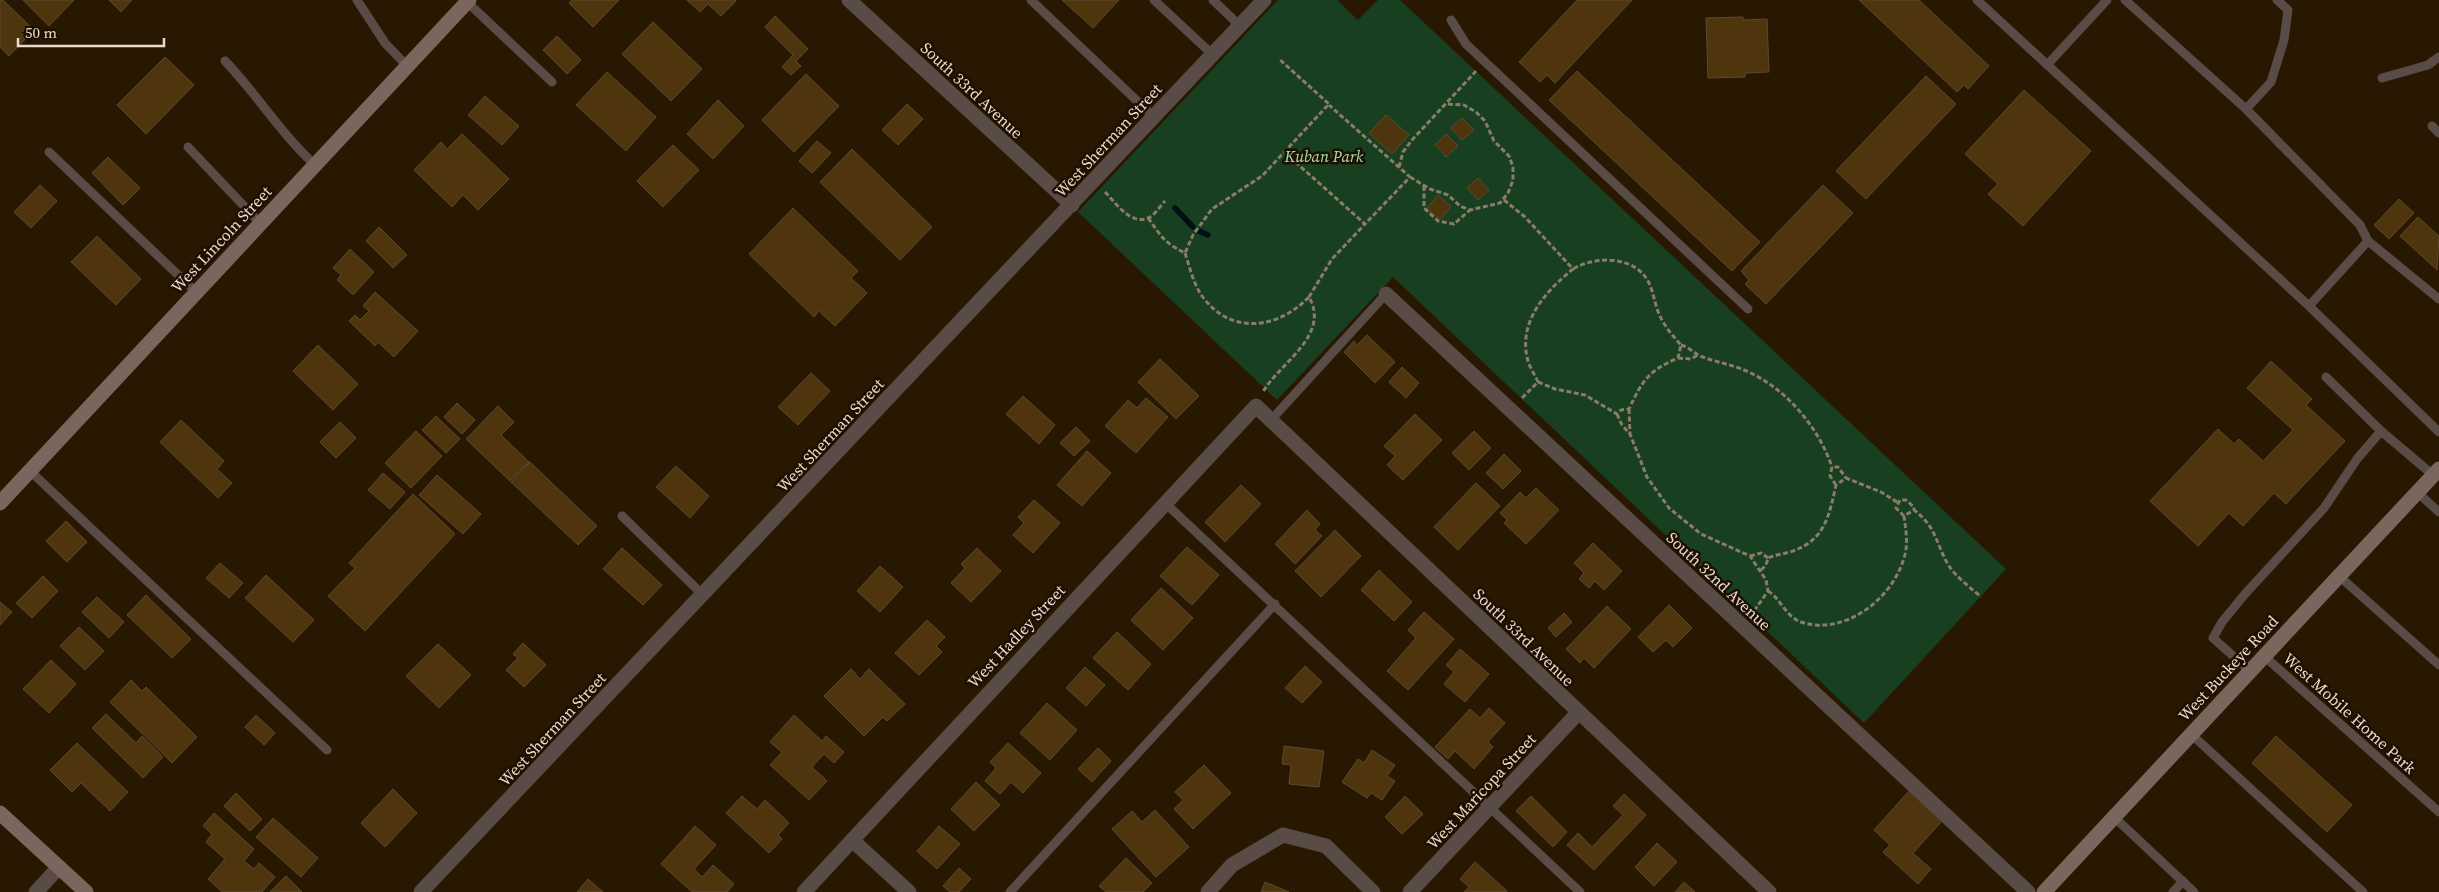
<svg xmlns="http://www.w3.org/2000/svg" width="2439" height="892" font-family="'Source Serif 4',serif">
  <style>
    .green { fill: #183f1f }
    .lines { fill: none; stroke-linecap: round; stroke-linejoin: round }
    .stream { stroke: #000f18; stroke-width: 5.5 }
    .building { fill: #4e350d; stroke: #5c4931 }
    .path { stroke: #897c69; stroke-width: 3; stroke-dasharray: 5 2.5; stroke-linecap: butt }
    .lane { stroke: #594b46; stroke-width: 9 }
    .street { stroke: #594b46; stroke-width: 15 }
    .secondary { stroke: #7b665d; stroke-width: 15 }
    .labels { text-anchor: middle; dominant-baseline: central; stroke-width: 5; stroke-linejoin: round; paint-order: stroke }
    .street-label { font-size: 16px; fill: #e7dcce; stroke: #1e0f00 }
    .park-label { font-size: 16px; font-style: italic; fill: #9de3a6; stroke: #1e0f00 }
  </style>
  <rect width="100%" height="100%" fill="#281801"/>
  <path class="green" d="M1278,0h59l21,20 20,-20h22l606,569 -142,154 -471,-446 -116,123 -199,-188z"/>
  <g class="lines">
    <path class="stream" d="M1175,208l18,19
      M1199,231l9,4"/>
  </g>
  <path class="building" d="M0,0h3l31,30 -25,26 -9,-9z
    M23,0h51l-25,26z
    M109,0h23l-11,12z
    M572,0h47l-26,27 -24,-24z
    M687,0h48l1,1 -15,15 -13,-12 -8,8z
    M1062,0h57l-26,28z
    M1577,0h55l-77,83 -8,-8 -7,7 -21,-20z
    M1859,0h60l70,66 -21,23 -4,-4 -7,7z
    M775,16l33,33 -12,12 5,5 -10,9 -9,-8 11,-12 -28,-28z
    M1743,17v3l24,-1 2,53 -24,1v4l-37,1 -2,-60z
    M653,22l49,47 -31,32 -49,-47z
    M557,36l24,24 -14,14 -24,-24z
    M165,57l29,28 -48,49 -29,-29z
    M1577,71l183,171 -28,29 -183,-171z
    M607,72l49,45 -30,34 -50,-46z
    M806,74l33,32 -45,46 -32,-32z
    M1926,76l30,28 -90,95 -30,-28z
    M2024,90l67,61 -68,75 -35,-32 10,-10 -33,-30z
    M485,96l34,30 -17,19 -34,-30z
    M718,100l26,26 -31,33 -26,-25z
    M907,104l16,15 -25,26 -16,-15z
    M1386,115l23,20 -17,19 -23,-21z
    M1462,118l12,12 -12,10 -11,-12z
    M462,134l47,45 -31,31 -15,-15 -11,12 -38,-37 27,-28 6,7z
    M1446,134l12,12 -12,11 -11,-12z
    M817,141l14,12 -19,20 -13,-12z
    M673,145l26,25 -36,37 -26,-26z
    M852,149l80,78 -32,33 -80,-78z
    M108,157l32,31 -17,17 -31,-32z
    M1478,178l11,12 -11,10 -11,-12z
    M40,185l17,16 -26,27 -17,-16z
    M1823,185l30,28 -87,91 -21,-20 4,-4 -8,-9z
    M1438,195l13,12 -11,13 -13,-12z
    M2399,199l15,14 -25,26 -15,-14z
    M793,208l65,63 -7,7 16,15 -32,33 -16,-15 -5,6 -65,-63z
    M2418,217l21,19 -2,34 -37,-34z
    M379,227l28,28 -14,13 -27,-27z
    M97,236l44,43 -25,26 -45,-43z
    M350,249l24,23 -21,23 -16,-15 4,-5 -8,-7z
    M375,292l43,39 -24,26 -16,-15 -3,4 -26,-25 6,-6 5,5 9,-9 -6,-5z
    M1367,335l28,27 -20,21 -31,-31 10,-11 3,4z
    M318,345l40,39 -25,26 -40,-39z
    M1160,359l39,37 -23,23 -38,-37z
    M2271,361l41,38 -6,6 39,36 -59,63 -12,-11 -31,33 -14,-13 -31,33 -48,-45 68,-72 16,15 5,-5 24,22 30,-31 -46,-42z
    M1402,367l17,16 -13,15 -17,-16z
    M811,373l19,18 -32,34 -20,-18z
    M1023,396l32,29 -16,19 -33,-30z
    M1146,398l22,19 -32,36 -31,-27 23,-26 9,8z
    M457,403l18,17 -13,14 -18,-17z
    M498,406l16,16 -13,13 28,27 -19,19 -44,-42z
    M1415,414l27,26 -39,40 -16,-15 8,-9 -11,-10z
    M436,416l24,23 -14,14 -24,-23z
    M181,420l43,41 -7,8 15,14 -14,15 -58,-56z
    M340,422l16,16 -20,20 -16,-16z
    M1076,427l14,14 -16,15 -14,-13z
    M416,431l26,25 -31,32 -26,-25z
    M1474,431l17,17 -22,22 -17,-17z
    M1087,451l24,22 -29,33 -25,-21z
    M1504,454l17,17 -18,18 -17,-16z
    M530,462l67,64 -19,19 -67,-63z
    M676,466l33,30 -19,22 -34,-31z
    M383,473l22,19 -15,17 -22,-19z
    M437,475l44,39 -18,20 -44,-39z
    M1476,483l24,23 -42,44 -24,-23z
    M1241,485l20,19 -36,38 -20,-20z
    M1536,488l23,22 -33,34 -22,-21 3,-3 -7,-7 20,-21 6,6z
    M413,494l42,40 -90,97 -37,-35 27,-28 -6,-5z
    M1034,500l26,23 -27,30 -20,-18 11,-12 -6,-6z
    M1307,510l13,14 -5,6 7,6 -27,28 -20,-20z
    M66,521l21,21 -20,20 -21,-21z
    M1335,530l26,26 -40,41 -26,-26z
    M1593,543l29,28 -18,19 -9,-9 -6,7 -10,-9 5,-6 -10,-10z
    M1187,547l32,28 -27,30 -32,-29z
    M622,548l40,37 -19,20 -40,-36z
    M977,548l24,23 -30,31 -20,-19 14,-15 -4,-4z
    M220,563l23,20 -14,15 -23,-20z
    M880,566l23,21 -23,25 -23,-21z
    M1379,570l33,32 -18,19 -33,-31z
    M266,575l48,45 -21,22 -48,-44z
    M43,576l15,15 -26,27 -16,-15z
    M1161,588l32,30 -30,32 -32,-30z
    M146,595l45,44 -19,19 -45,-43z
    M97,597l27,25 -15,16 -27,-26z
    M0,602l12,10 -12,13z
    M1669,605l23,23 -19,19 -7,-7 -13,12 -15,-15z
    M1607,606l24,23 -37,39 -10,-10 -4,5 -14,-14z
    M1424,612l30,27 -46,51 -21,-19 29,-33 -8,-8z
    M1564,613l8,9 -16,15 -8,-9z
    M927,620l18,17 -9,9 6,6 -23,23 -24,-22z
    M79,627l25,24 -19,19 -25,-24z
    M1117,632l34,32 -23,26 -35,-32z
    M523,643l23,22 -22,22 -18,-17 12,-12 -5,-4z
    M438,644l33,31 -32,33 -33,-32z
    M1460,649l29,25 -24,28 -21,-18 10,-12 -8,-7z
    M51,660l25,24 -27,29 -26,-24z
    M1305,666l17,16 -20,21 -17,-15z
    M1085,667l20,18 -19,21 -20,-18z
    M851,669l9,10 9,-10 36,35 -18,17 -4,-4 -19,19 -40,-40z
    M131,680l11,11 4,-4 51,50 -25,26 -62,-61z
    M1047,703l30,27 -27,30 -30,-27z
    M1489,708l16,15 -17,19 5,5 -19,22 -19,-18 -7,8 -13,-12 35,-38 10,9z
    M106,714l30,29 6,-7 21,21 -20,21 -51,-50z
    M256,715l19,18 -11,12 -19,-18z
    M794,715l28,26 4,-5 18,16 -10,11 -10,-9 -12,13 15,14 -18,19 -39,-35 12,-13 -12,-10z
    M2276,736l76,69 -25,27 -75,-69z
    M77,743l51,49 -18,19 -29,-28 -9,9 -22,-22z
    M1008,743l33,30 -18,20 -12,-11 -11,12 -15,-13 11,-13 -6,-6z
    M1284,746l40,5 -5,36 -30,-3 2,-19 -9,-1z
    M1098,748l13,13 -19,21 -14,-13z
    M1372,750l23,15 -8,11 8,5 -13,19 -11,-7 -4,5 -25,-16 16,-23 6,4z
    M1204,765l27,28 -38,36 -19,-20 9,-9 -8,-8z
    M976,782l24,23 -26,26 -23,-22z
    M393,789l24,24 -32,34 -24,-24z
    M1910,790l33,30 -30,33 18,16 -13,15 -35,-32 7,-7 -16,-15z
    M236,793l26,26 -12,12 -26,-25z
    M1624,794l22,21 -52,55 -27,-25 11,-12 14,14 31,-32 -10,-9z
    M742,796l15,13 8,-9 24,23 -11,12 4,4 -13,14 -43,-40z
    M1405,796l18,18 -21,20 -17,-17z
    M1531,796l36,36 -14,15 -37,-36z
    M1155,810l34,37 -33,30 -44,-48 20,-18 10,11z
    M214,813l40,36 -10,12 10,8 5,-6 16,14 -13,15h-40l-14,-13 17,-20 -19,-17 6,-8 -9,-8z
    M273,818l45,40 -17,19 -45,-40z
    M695,826l21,19 -22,24 8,8 11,-12 21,19 -7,8h-35l-31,-28z
    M939,826l21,18 -23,25 -20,-18z
    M1657,843l20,19 -23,24 -19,-19z
    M1126,858l26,25 -9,9h-37l-7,-6z
    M1475,862l32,29 -1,1h-42l5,-5 -9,-8z
    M959,868l12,11 -12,13h-9l-7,-6z
    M286,876l16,16h-32z
    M588,879l15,13h-26z
    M1265,882l24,10h-28z
    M1684,882l11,10h-20z"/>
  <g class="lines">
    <path class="path" d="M1284,152l81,72 45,-47 -81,-72
      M1399,167l4,-15 9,-12 64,-69
      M1410,177l20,12 18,6 12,11 10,4 30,-7 8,-10 5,-13v-13l-4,-11 -15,-15 -9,-20 -9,-9 -12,-7 -18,-1
      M1424,186v22l14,13 16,3 16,-14
      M1105,192c10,10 26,34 43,26 6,-2 12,-12 17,-17
      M1504,200l21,17 48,52c-27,22 -56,53 -45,92 2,7 7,14 10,21l-17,17
      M1148,218c14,19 15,24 37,35l8,-18 19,-26 50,-33 67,-72 -50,-45
      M1185,253c5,15 8,30 17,43 29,40 76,33 107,1 22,39 -30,66 -46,95
      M1309,297l23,-38 33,-35
      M1681,345c8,2 13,8 19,11 15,6 30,8 44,14 41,17 74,56 88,97
      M1678,358l13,1 7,-4
      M1538,382l17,7 30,6 32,19 4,-4 8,-1c13,-28 19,-38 49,-51l3,-13c-8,-9 -16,-18 -21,-29 -5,-10 -6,-22 -11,-33 -13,-27 -52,-28 -76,-14
      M1629,409l1,25
      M1617,414l5,11 8,9 17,43 22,31 32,26 49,22 16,24 2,11 -16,23
      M1836,485l-6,-9 2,-9h6l8,11
      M1904,516l-8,-8 4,-8h6l8,7v3
      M1750,556l11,-3 7,5
      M1761,570l5,-5 2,-7c7,-3 15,-4 22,-6 35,-11 39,-36 46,-67l10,-7 35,14 16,10
      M1768,591c13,8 18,26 33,31 42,14 89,-21 102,-61 6,-16 3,-29 1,-45l10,-6c23,17 22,35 35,56 7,11 22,22 32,31"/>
    <path class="lane" d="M357,0l28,43 22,23
      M1031,0l123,117
      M1154,0l59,55
      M1213,0l27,26
      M1977,0l332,306 130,126
      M2125,0l121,109
      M2277,0l11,10 -4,30 -13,42 -25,27 114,116 8,16 71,58
      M467,2l85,80
      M1451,20l15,24 282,265
      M225,61c32,33 56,73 90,104
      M2047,65l60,-65
      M2382,78l46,-13 11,-8
      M2432,126l7,7
      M188,147l72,76
      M49,152l147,140
      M2309,306l59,-65
      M2326,377l55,54
      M1271,420l115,-126
      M30,471l297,279
      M2417,492l22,20
      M1164,502l416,390
      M622,516l81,79
      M2339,576l100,89
      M2264,656l175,156
      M2250,671l-37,-33 9,-16 23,-28 79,-86 33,-49 24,-28 52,44
      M2191,734l172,158
      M2114,817l80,75
      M1010,892l265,-288
      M2173,892l10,-11"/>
    <path class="street" d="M849,0l223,205
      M1386,294l642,598
      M852,840l57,52
      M36,892l23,-25
      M421,892l843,-892
      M804,892l452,-486 513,486
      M1208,892l24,-27 51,-30 43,11 47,46
      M1410,892l168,-179"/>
    <path class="secondary" d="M0,503l469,-503
      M0,813l86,79
      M2044,892l395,-423"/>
  </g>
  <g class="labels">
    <g class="street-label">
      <text transform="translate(972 90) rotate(43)">South 33rd Avenue</text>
      <text transform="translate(1108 140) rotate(-47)">West Sherman Street</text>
      <text transform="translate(221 239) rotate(-47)">West Lincoln Street</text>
      <text transform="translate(830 435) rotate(-47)">West Sherman Street</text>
      <text transform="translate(1719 581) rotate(43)">South 32nd Avenue</text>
      <text transform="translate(1016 636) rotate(-47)">West Hadley Street</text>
      <text transform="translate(1524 637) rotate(44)">South 33rd Avenue</text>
      <text transform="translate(2228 668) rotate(-47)">West Buckeye Road</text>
      <text transform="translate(2350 713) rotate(42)">West Mobile Home Park</text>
      <text transform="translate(552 729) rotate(-47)">West Sherman Street</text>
      <text transform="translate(1481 791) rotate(-47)">West Maricopa Street</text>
    </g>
    <g class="park-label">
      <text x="1324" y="156">Kuban Park</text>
    </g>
  </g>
  <path d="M18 38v8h146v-8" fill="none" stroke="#e7dcce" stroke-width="2.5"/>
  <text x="25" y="38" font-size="15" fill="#e7dcce" stroke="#1e0f00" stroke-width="4" paint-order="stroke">50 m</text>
</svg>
